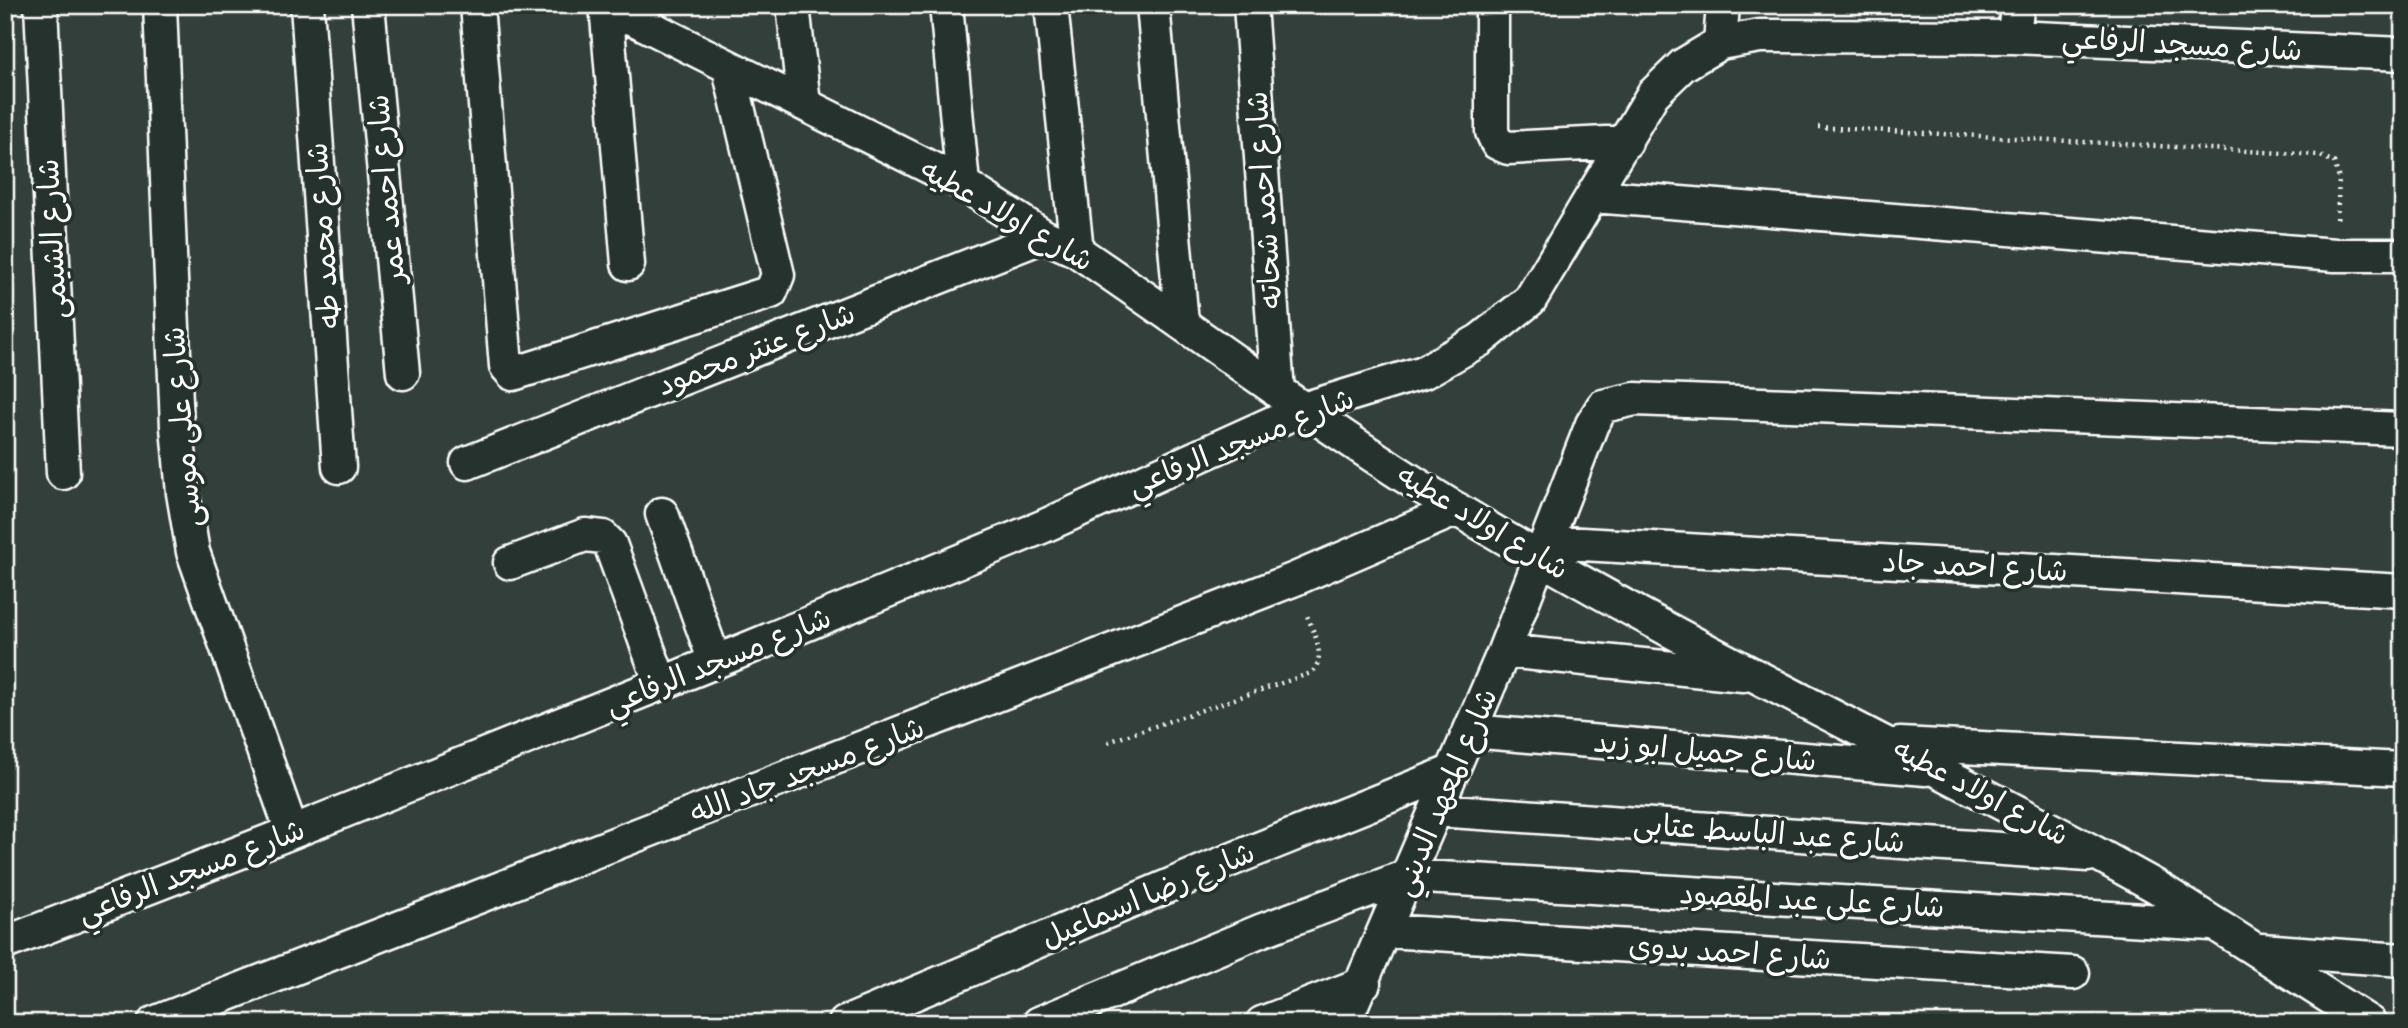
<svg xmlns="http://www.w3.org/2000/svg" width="2408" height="1028" font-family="Caveat,'Playpen Sans Arabic',sans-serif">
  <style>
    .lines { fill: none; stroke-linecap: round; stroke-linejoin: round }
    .minor-casing { stroke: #fff; stroke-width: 37 }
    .path { stroke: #fff; stroke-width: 4.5; stroke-dasharray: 2 5; stroke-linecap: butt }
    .minor { stroke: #26332d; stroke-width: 32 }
    .labels { text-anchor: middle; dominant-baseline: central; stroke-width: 7; stroke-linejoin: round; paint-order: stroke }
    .street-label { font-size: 30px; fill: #fff; stroke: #26332d }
  </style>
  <rect width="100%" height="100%" fill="#333f3a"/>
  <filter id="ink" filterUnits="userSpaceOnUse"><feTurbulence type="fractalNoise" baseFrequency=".0143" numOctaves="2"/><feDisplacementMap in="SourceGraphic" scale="14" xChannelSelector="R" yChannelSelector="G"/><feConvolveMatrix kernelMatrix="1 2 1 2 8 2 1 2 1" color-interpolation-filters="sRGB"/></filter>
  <g filter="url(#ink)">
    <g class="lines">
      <g class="minor-casing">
        <path id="minor" d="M41,5l22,468
          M160,5l17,422 6,66 10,59 99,280
          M307,5l32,462
          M368,5l35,368
          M477,5l29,361 7,8 258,-82 7,-17 -49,-206
          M606,5l357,179 81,52 33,15c127,86 250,179 381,259 208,126 428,231 643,346l56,31 213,136
          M606,5l22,259
          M793,5l11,99
          M946,5l17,179
          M1051,5l26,246
          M1153,5l29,318
          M1250,5l28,387
          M1492,5v127l5,11 11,5 118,-6
          M2013,37l5,-32
          M1720,43l3,-38
          M1593,196l742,59h68
          M467,463l577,-227
          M662,514l53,148
          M1547,542l856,49
          M510,563l75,-28 18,2 7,7 51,140
          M1504,651l239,24
          M1470,731l456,38
          M1900,744l503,25
          M1436,810l652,45
          M1386,931l687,42
          M5,943l287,-111 423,-170 327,-135 261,-118 121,-37 56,-32 50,-40 123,-206 30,-29 37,-22 40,-7 253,1 390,17
          M2261,950l142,10
          M154,1023l1141,-444 162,-70
          M845,1023l368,-156 240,-96
          M1039,1023l221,-92 147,-55 804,48
          M1262,1023l102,-40
          M1344,1023l160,-372 88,-227 11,-18 32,-7 768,30"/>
      </g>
      <path class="path" d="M1818,127l500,28 16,7 5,17 -2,43
        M1108,742l203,-69c17,-15 2,-42 -5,-60"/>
      <use href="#minor" class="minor"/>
    </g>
  </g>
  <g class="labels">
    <g class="street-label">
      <text transform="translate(2182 44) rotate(3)">شارع مسجد الرفاعي</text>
      <text transform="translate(386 189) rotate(-95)">شارع احمد عمر</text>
      <text transform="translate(1264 200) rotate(-94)">شارع احمد شحاته</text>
      <text transform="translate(1007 215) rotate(30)">شارع اولاد عطيه</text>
      <text transform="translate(323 236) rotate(-94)">شارع محمد طه</text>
      <text transform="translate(52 239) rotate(-93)">شارع الشيمى</text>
      <text transform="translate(756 349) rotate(-21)">شارع عنتر محمود</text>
      <text transform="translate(182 427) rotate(-95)">شارع على موسى</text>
      <text transform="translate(1241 442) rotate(-22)">شارع مسجد الرفاعي</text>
      <text transform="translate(1483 522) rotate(31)">شارع اولاد عطيه</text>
      <text transform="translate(1975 566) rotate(3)">شارع احمد جاد</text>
      <text transform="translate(718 661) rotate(-22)">شارع مسجد الرفاعي</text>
      <text transform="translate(1705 751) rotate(5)">شارع جميل ابو زيد</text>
      <text transform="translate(807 770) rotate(-21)">شارع مسجد جاد الله</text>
      <text transform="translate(1445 792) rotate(-67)">شارع المعهد الديني</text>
      <text transform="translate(1981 792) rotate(28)">شارع اولاد عطيه</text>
      <text transform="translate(1769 833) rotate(4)">شارع عبد الباسط عتابى</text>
      <text transform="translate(191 871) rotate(-21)">شارع مسجد الرفاعي</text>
      <text transform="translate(1148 895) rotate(-23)">شارع رضا اسماعيل</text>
      <text transform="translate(1812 900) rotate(3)">شارع على عبد المقصود</text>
      <text transform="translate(1730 952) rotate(4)">شارع احمد بدوى</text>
    </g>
  </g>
  <rect width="2408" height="1028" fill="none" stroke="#26332d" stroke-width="28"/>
  <rect x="14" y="14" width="2380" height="1000" fill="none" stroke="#fff" stroke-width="2.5" filter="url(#ink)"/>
</svg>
